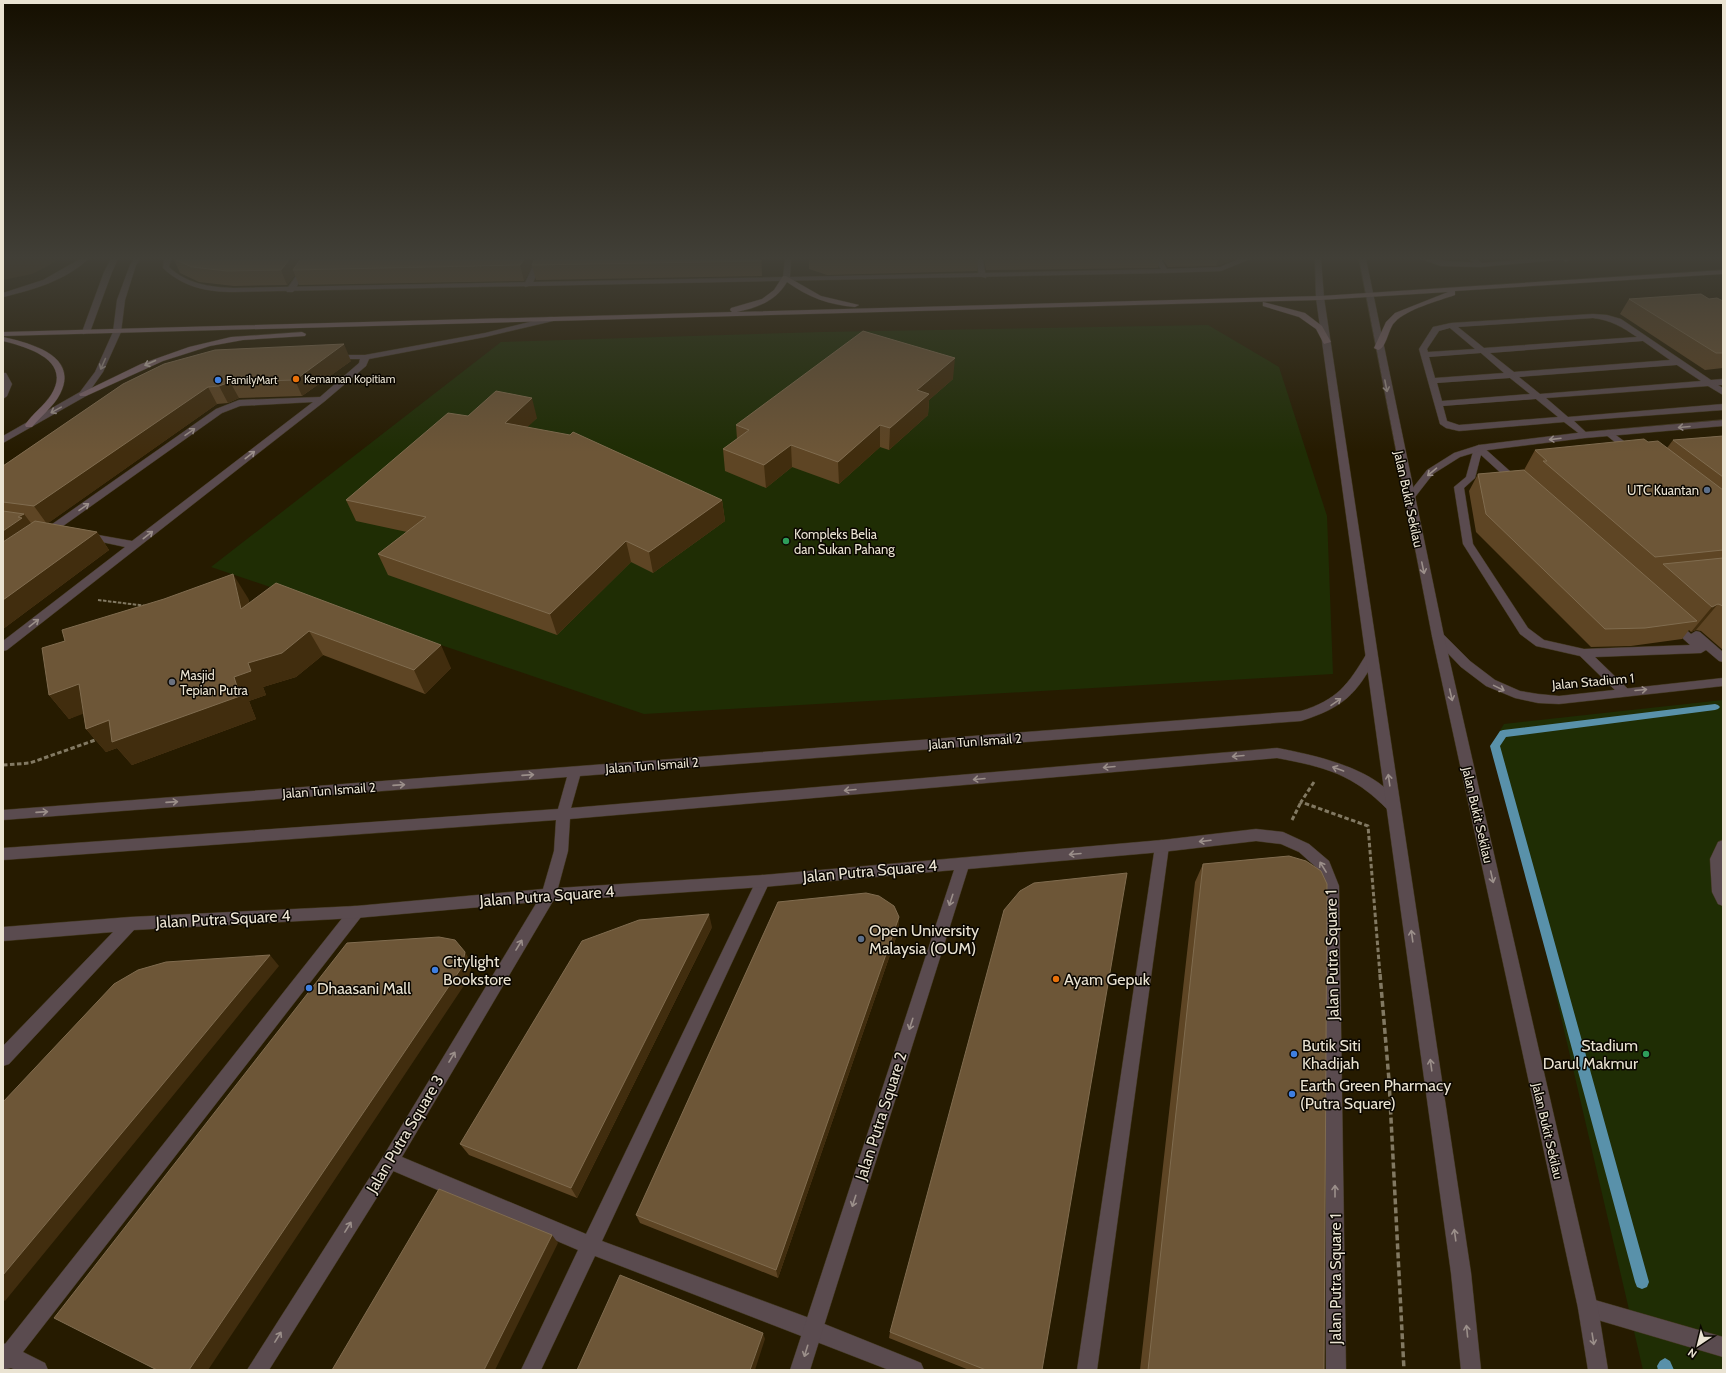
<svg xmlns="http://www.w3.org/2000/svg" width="1726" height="1373" font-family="Cabin,sans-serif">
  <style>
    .green { fill: #1f2d04 }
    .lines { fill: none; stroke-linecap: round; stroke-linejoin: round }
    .stream { fill: #5991aa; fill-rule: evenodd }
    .service-casing { stroke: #41371d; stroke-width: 1 }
    .pedestrian-casing { stroke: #41371d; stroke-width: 1 }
    .minor-casing { stroke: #41371d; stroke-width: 1 }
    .tertiary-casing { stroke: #41371d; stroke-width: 1 }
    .secondary-casing { stroke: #41371d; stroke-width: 1 }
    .path-far2 { stroke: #827962; stroke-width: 2; stroke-dasharray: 3.5 1.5; stroke-linecap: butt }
    .path-far1 { stroke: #827962; stroke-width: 3; stroke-dasharray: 4.5 2.5; stroke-linecap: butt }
    .path { stroke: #827962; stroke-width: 3.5; stroke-dasharray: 6 3; stroke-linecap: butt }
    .service { fill: #5a4b4f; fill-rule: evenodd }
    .pedestrian { fill: #5a4b4f; fill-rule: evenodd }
    .minor { fill: #5a4b4f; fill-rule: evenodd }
    .tertiary { fill: #5a4b4f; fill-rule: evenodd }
    .secondary { fill: #7d656c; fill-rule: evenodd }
    .wall { fill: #5e4524 }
    .shaded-wall { fill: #412d0e }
    .building { fill: #6d5637; stroke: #806c4f }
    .oneway { stroke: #c4b7ae }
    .oneway2 { stroke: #9b8f8a }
    .food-dot { fill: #e8710a; stroke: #0b0701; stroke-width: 1.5 }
    .shop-dot { fill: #3f7fe0; stroke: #0b0701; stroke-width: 1.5 }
    .service-dot { fill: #5c6f8a; stroke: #0b0701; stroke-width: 1.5 }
    .leisure-dot { fill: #2e9e5b; stroke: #0b0701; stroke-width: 1.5 }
    .worship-dot { fill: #6b7280; stroke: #0b0701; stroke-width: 1.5 }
    .labels { text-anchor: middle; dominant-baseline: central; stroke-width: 3; stroke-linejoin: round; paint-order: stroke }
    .far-poi-label { font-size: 11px; fill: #eae3d2; stroke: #0b0701; text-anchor: start }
    .poi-label { font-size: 13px; fill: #eae3d2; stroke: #0b0701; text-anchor: start }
    .street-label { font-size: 13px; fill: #eae3d2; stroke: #0b0701 }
    .near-street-label { font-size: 16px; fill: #eae3d2; stroke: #0b0701 }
    .near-poi-label { font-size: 16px; fill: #eae3d2; stroke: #0b0701; text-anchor: start }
  </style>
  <rect width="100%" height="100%" fill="#261b00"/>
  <path class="green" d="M1208,325l71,42 48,149 6,158 -689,40 -433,-147 290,-225 321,-10z
    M1723,700v670h-80l-147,-633 8,-13z"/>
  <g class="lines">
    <path class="stream" d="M1715,704l3,1 2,2 -2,2 -3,1 -209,27 -6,9 149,536 -2,5 -5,2 -5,-2 -2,-5 -145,-536 10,-15 3,-1z
      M1665,1358l5,3 4,9h-16l-1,-4 3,-5z"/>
    <g class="service-casing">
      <path id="service" d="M308,259h7l-22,33h-6l-1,-2z
        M536,259h7l-11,26 -7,2 -1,-2z
        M976,259h7l3,19 -7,-2z
        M1154,259h7l6,10 53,-2 19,-8h11l-29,12 -56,2 -2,-1z
        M1421,259l59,4 3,2 -3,2 -39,-1z
        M1563,259h6v1l-3,2z
        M1593,314l14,1 14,4 90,61 12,-1v6h-5l5,3v7l-15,-9 -162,12 22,19 155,-13v6l-149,11 15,14 -4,3 -21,-16 -105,9 -13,-3 -6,-4 -21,-75 14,-22 18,-4zM1593,318c18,2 29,9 44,19l-153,11 -26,-21zM1450,328l25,21 -47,3 -1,-3 12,-18zM1643,341l27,19 -156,12 -24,-19zM1481,353l23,20 -69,5 -6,-21zM1677,365l24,16 -161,13 -21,-17zM1510,378l20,16 -88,7 -5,-18zM1536,399l22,18 -99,8 -12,-4 -4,-15z
        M1609,430l27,20v4h-6l-24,-19v-4z
        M1479,445l3,1 209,188 5,-3 4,1 23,20v10l-4,-1 -13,-11 -5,3 -106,4 33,32 2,3 -2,3h-8l-40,-39 -44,-10 -16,-12 -57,-90 -9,-57 12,-10 8,-29zM1481,455l209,190 -106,4 -40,-9 -16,-12 -55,-84 -9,-56 11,-10z
        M1723,840v66l-5,-2 -6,-12 -2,-33 8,-17z
        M1588,1298l135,39v20l-142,-42 -3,-7 3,-7z"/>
    </g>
    <g class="pedestrian-casing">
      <path id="pedestrian" d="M1162,840l5,2 2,4 -72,524h-20l78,-524 2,-4z
        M763,875l5,2 2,4 -168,360 210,78 102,41 7,3 3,7h-35l-294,-114 -54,114h-20l57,-120 -194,-83 -3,-6 3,-6 6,-3 196,82 172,-357z
        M356,906l5,1 2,5 -2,5 -338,435 22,11 3,7h-32l-5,-2 -8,2v-27l2,1 346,-437z"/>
    </g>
    <g class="minor-casing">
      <path id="minor" d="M80,259h8c-23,22 -56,31 -85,38v-4l40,-13z
        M111,259h7l-6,13 -22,60 -7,2 -1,-2 22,-60z
        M134,259h7l-5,6 -11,35 -4,32 -18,40 -17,24 -83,47v-7l77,-44 15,-20 18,-40 4,-32 13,-35z
        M164,259h7l-2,8c18,17 40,20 65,21l549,-11 2,-18h6l-1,18 375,-8 4,2 -4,2 -931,19c-27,0 -51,-5 -71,-24z
        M1469,259h8l5,4 47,-4h40l-89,8z
        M550,317h3v4l-68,16 -116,22 -3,7 -41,35 -318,249 -4,1v-10l122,-94 -42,-9 -1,-2 1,-2 4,-1 45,8 181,-139 -73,4 -18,7 -166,118h-8l-1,-2 1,-2 168,-118 23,-9 81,-3 39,-34 1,-4h-30v-4h35l120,-22z
        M3,373h3l6,11 -5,12 -4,3z
        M1723,420v6l-138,12 -105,13 -20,6 -27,17 -21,27h-6l-2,-2 23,-29 27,-17 25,-8 106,-13z
        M1438,632l4,1 28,28 25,19 25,11 18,3 21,2 164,-18v8l-164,18 -21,-1 -23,-5 -29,-12 -25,-19 -27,-28 -2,-3 2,-3z
        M1371,652l6,4c-21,39 -33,51 -76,65l-721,55 -9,32 706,-60c37,7 104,21 123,58l-2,4 -5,1 -5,-1c-35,-36 -63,-43 -111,-52l-707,61 -2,32 -10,37 205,-13 399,-35 94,-11 27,3 26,12 20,17 10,25 7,484h-20l-1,-484 -7,-17 -19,-17 -18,-8 -25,-3 -94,11 -194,17 -158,501h-20l164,-500 -191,17 -210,14 -157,266 -127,203h-22l137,-215 153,-253 -181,16 -222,12 -125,134 -6,2v-20l110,-114 -110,9v-14l127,-10 226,-11 187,-17 11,-38 2,-31 -553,40v-12l555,-39 9,-32 -564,43v-10l1298,-99c36,-11 47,-26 66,-58z"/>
    </g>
    <g class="tertiary-casing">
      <path id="tertiary" d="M1315,259h6l3,39 147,975 10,97h-20l-10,-97 -135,-975z
        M1359,259h7l78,377 154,672 10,62h-20l-10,-62 -146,-672z"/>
    </g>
    <g class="secondary-casing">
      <path id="secondary" d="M1723,270v4l-268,17v4c-17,6 -48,14 -60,27 -7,6 -8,26 -17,28l-4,-2 12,-26 9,-9 53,-21 -128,8 -1317,36v-4l729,-20 -2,-2 1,-2 31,-9 12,-9 9,-14h3l35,20 38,9 -4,2c-26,-2 -47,-10 -68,-25 -11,19 -30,26 -50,30l583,-16z
        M1263,302l42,11 17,13 9,16 -7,2 -8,-15 -17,-12 -36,-11z
        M302,332l4,2 -1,2 -62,4 -33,6 -47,15 -77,35h-6l-1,-2 62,-30 48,-17 42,-10z
        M3,337c26,6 77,18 57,57 -6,12 -19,22 -28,33h-6l-1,-2c7,-11 19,-19 26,-30 22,-35 -24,-48 -48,-54z"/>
    </g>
    <path class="path-far2" d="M98,600l49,6"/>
    <path class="path-far1" d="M3,765l27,-2 68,-24
      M1314,782l-13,20 67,24 12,149
      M1292,820l9,-18"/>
    <path class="path" d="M1380,974l9,106 15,290"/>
    <use href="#service" class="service"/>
    <use href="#pedestrian" class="pedestrian"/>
    <use href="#minor" class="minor"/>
    <use href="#tertiary" class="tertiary"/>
    <use href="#secondary" class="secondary"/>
  </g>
  <path class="wall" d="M174,260h588v16l-226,4 -4,-14 -8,15 -225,4 -4,-10 -8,10 -53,1 -35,-4 -19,-9z
    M809,260h169l-1,11 -150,4 -18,-6z
    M984,260h176l-2,8 -172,2z
    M1163,260h70l-17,6 -48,1z
    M1629,299h80l14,2v67l-18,2 -85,-56z
    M351,361l-49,35 -63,2 -11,5 -11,1 -169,119 49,9 12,18 -106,79v-163l120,-82z
    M953,379l-24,21 -1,15 -39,35 -9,-3 -41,37 -47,-17 -26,21 -41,-17 -2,-22 14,-10 -1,-14z
    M468,416l69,2 -10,9 195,73 3,21 -72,52 -22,-11 -74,73 -169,-60 -10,-21 29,-22 -51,-11 -10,-21z
    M1723,436v214l-22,-19 -5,-1 -5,2 -2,-2 -7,9 -51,7 -40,1 -115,-115 -7,-41 9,-17 46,-4 11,-20 113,-8 19,6 6,-8z
    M248,598l1,5 202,65 -26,26 -102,-39 -27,22 -33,10 3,8 -17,6 7,18 -124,46 -15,-17 -11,4 -20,-23 -3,-16 -14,6 -20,-24z
    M1203,864l121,506h-184l55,-488z
    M712,927l-135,271 -108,-43 -9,-11z
    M899,929l-121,349 -138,-55 -4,-8z
    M890,1332l152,38h-73l-80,-32z"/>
  <path class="shaded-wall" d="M3,260h54l-11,7 -14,7 -29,6z
    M289,260h18l-14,10 2,5 -8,10 -6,-15z
    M524,260h11l-11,21 -4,-16z
    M761,260h1v16l-1,-15z
    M1218,260h15l-17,6z
    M344,344l7,17 -49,35 -7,-16z
    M955,358l-2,21 -24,21 -1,15 -39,35 1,-22 27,-38z
    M230,382l9,16 -11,5 -9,-17z
    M208,387l9,17 -170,120 -13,-18z
    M532,398l5,20 -26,25 -6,-20z
    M880,425v22l-41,37 -1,-22z
    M791,445l1,22 -26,21 -2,-23z
    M722,500l3,21 -72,52 -4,-21z
    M24,514l13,17 -34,27v-27l15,-14z
    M97,532l12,18 -106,79v-29z
    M626,541l5,21 -74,73 -7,-21z
    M233,574l15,24 7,34 -14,-23z
    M1718,604l-22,26 -5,2 21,-25z
    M309,631l14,24 -27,22 -33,10 3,8 -17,6 7,18 -124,46 -15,-17 -11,4 -20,-23 148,-52 14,-14z
    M441,645l10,23 -26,26 -11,-24z
    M79,684l20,24 -30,11 -20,-24z
    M709,914l3,13 -135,271 -6,-10z
    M899,917v12l-121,349 -2,-8z
    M465,952l7,12 -3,14 -261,392h-19z
    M270,955l9,11 -274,335 -2,-1v-25z
    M552,1235l6,8 -63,127h-11z
    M763,1333l2,6 -10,31h-5z"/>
  <path class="building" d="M176,260h113l-8,10 -54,1 -35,-4z
    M300,260h224l-4,5 -227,5z
    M534,260h227v1l-229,4z
    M1701,294l8,5 8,-1 6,3v52h-7l-87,-54z
    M863,331l92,27 -38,32 12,4 -39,34 -10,-3 -42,37 -47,-17 -27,20 -41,-16 26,-19 -13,-5z
    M344,344l-49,36 -65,2 -11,4 -11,1 -174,119 -31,-4v-36l120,-82 41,-20 51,-14z
    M496,391l36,7 -27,25 65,12 3,-3 149,68 -73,52 -23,-11 -76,73 -172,-60 48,-37 -80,-17 102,-87 20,3z
    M1723,436v41l-50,-37z
    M1644,439l4,3 10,-1 65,49v60l-68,7 -112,-96h4l-12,-11z
    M1524,470l173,151 -52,7 -40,1 -119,-115 -8,-40z
    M3,511l21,3 -6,3 4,1 -19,13z
    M35,521l62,11 -94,68v-58z
    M1723,558v48l-5,-2 -6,3 -49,-43z
    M233,574l8,35 35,-26 165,62 -27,25 -105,-39 -27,22 -34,10 3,8 -17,6 6,19 -128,46 -3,-22 -23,9 -7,-45 -30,11 -7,-47 23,-7 -3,-11 102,-31z
    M1289,856l17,5 15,10 6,13 -3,486h-176l55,-506z
    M1127,873l-85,497h-56l-96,-38 114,-422 16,-19 14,-8z
    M866,893l13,3 15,10 5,11 -123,353 -140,-55 142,-313z
    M709,914l-138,274 -111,-44 122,-203 57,-21z
    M439,937l16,3 10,12 -3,15 -273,403h-32l-103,-52 293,-375z
    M270,955l-113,136 -154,184v-173l111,-118 24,-14 28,-8z
    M439,1189l113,46 -68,135h-152z
    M620,1275l143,58 -13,37h-173z"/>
  <defs><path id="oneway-shaft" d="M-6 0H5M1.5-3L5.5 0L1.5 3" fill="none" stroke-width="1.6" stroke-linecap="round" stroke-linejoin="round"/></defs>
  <use class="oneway" href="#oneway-shaft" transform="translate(150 363) rotate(156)"/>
  <g class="oneway2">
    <use href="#oneway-shaft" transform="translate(103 364) rotate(114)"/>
    <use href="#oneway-shaft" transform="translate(1386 386) rotate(79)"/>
    <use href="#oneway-shaft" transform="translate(56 410) rotate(151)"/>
    <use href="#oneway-shaft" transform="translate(1684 427) rotate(175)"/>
    <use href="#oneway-shaft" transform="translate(190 432) rotate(-35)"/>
    <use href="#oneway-shaft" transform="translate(1555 439) rotate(173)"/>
    <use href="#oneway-shaft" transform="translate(250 455) rotate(-38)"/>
    <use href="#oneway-shaft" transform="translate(1432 472) rotate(140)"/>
    <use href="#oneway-shaft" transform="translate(84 507) rotate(-35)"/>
    <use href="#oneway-shaft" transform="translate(148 535) rotate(-38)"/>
    <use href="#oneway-shaft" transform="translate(1423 568) rotate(78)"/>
    <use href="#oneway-shaft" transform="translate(34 623) rotate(-38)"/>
    <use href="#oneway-shaft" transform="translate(1499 688) rotate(26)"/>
    <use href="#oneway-shaft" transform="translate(1641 690) rotate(-5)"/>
    <use href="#oneway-shaft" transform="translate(1451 695) rotate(77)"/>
    <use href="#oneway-shaft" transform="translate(1336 702) rotate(-35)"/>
    <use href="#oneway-shaft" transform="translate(1238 756) rotate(175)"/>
    <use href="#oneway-shaft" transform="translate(1109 767) rotate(175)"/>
    <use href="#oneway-shaft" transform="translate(1338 769) rotate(-160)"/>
    <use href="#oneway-shaft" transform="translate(528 775) rotate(-4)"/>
    <use href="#oneway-shaft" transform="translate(979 779) rotate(175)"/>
    <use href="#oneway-shaft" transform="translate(1389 780) rotate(-98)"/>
    <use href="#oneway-shaft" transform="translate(399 785) rotate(-4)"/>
    <use href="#oneway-shaft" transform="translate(850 790) rotate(175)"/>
    <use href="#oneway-shaft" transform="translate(172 802) rotate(-4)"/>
    <use href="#oneway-shaft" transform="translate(42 812) rotate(-4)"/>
    <use href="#oneway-shaft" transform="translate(1205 841) rotate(173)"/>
    <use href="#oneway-shaft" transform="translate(1075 854) rotate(175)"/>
    <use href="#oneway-shaft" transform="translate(1323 867) rotate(-122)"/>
    <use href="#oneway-shaft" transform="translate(1492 877) rotate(77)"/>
    <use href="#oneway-shaft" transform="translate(951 900) rotate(108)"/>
    <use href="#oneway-shaft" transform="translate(1412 936) rotate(-98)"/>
    <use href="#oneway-shaft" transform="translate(519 945) rotate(-59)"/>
    <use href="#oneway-shaft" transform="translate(911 1024) rotate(108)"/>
    <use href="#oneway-shaft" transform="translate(452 1057) rotate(-59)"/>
    <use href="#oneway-shaft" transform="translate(1431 1065) rotate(-98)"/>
    <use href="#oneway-shaft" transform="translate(1335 1191) rotate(-90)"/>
    <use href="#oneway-shaft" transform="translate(854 1201) rotate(108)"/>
    <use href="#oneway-shaft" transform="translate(348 1227) rotate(-58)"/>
    <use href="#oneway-shaft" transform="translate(1455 1235) rotate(-98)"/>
    <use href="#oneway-shaft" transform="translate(1467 1331) rotate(-96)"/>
    <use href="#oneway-shaft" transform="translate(278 1337) rotate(-58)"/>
    <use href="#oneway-shaft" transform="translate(1593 1339) rotate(81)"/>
    <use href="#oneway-shaft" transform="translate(806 1351) rotate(107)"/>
  </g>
  <linearGradient id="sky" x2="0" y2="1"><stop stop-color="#150f00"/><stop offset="0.57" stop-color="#413f37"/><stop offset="1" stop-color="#413f37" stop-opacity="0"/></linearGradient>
  <rect width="1726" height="452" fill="url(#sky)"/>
  <g class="food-dot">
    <circle cx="296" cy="379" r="4"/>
    <circle cx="1056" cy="979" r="4"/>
  </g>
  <g class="shop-dot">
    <circle cx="218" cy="380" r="4"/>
    <circle cx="435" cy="970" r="4"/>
    <circle cx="309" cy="988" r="4"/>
    <circle cx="1294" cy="1054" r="4"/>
    <circle cx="1292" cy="1094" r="4"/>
  </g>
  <g class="service-dot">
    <circle cx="1707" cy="490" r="4"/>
    <circle cx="861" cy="939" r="4"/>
  </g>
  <g class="leisure-dot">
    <circle cx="786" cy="541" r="4"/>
    <circle cx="1646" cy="1054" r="4"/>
  </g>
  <circle class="worship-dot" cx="172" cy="682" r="4"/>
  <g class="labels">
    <g class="far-poi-label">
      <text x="304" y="379">Kemaman Kopitiam</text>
      <text x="226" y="380">FamilyMart</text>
    </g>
    <g class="poi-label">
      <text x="1699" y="490" text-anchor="end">UTC Kuantan</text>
      <text x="794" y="534">Kompleks Belia<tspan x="794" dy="15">dan Sukan Pahang</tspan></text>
      <text x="180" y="675">Masjid<tspan x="180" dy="15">Tepian Putra</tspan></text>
    </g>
    <g class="street-label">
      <text transform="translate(1409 499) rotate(78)">Jalan Bukit Sekilau</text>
      <text transform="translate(1593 681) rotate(-5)">Jalan Stadium 1</text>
      <text transform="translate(975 741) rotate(-4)">Jalan Tun Ismail 2</text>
      <text transform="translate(652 765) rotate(-4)">Jalan Tun Ismail 2</text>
      <text transform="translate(329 790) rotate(-4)">Jalan Tun Ismail 2</text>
      <text transform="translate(1478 815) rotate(77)">Jalan Bukit Sekilau</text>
      <text transform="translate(1548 1131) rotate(77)">Jalan Bukit Sekilau</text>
    </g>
    <g class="near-street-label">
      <text transform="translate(870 871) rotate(-5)">Jalan Putra Square 4</text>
      <text transform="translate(547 896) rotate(-4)">Jalan Putra Square 4</text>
      <text transform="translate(223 919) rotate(-3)">Jalan Putra Square 4</text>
      <text transform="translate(1332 955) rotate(-91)">Jalan Putra Square 1</text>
      <text transform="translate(881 1116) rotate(-72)">Jalan Putra Square 2</text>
      <text transform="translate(405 1134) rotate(-59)">Jalan Putra Square 3</text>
      <text transform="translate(1335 1279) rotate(-90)">Jalan Putra Square 1</text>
    </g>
    <g class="near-poi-label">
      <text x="869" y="930">Open University<tspan x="869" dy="18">Malaysia (OUM)</tspan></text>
      <text x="443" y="961">Citylight<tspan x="443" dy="18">Bookstore</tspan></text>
      <text x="1064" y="979">Ayam Gepuk</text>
      <text x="317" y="988">Dhaasani Mall</text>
      <text x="1302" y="1045">Butik Siti<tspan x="1302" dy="18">Khadijah</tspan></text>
      <text x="1638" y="1045" text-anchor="end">Stadium<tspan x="1638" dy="18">Darul Makmur</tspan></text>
      <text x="1300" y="1085">Earth Green Pharmacy<tspan x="1300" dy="18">(Putra Square)</tspan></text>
    </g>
  </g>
  <rect width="1726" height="1373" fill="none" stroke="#eae3d2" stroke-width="8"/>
  <g transform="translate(1698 1345) rotate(215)" stroke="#0b0701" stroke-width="3" paint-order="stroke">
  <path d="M0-3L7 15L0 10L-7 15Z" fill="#eae3d2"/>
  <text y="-6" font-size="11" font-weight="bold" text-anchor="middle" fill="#eae3d2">N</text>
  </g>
</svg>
